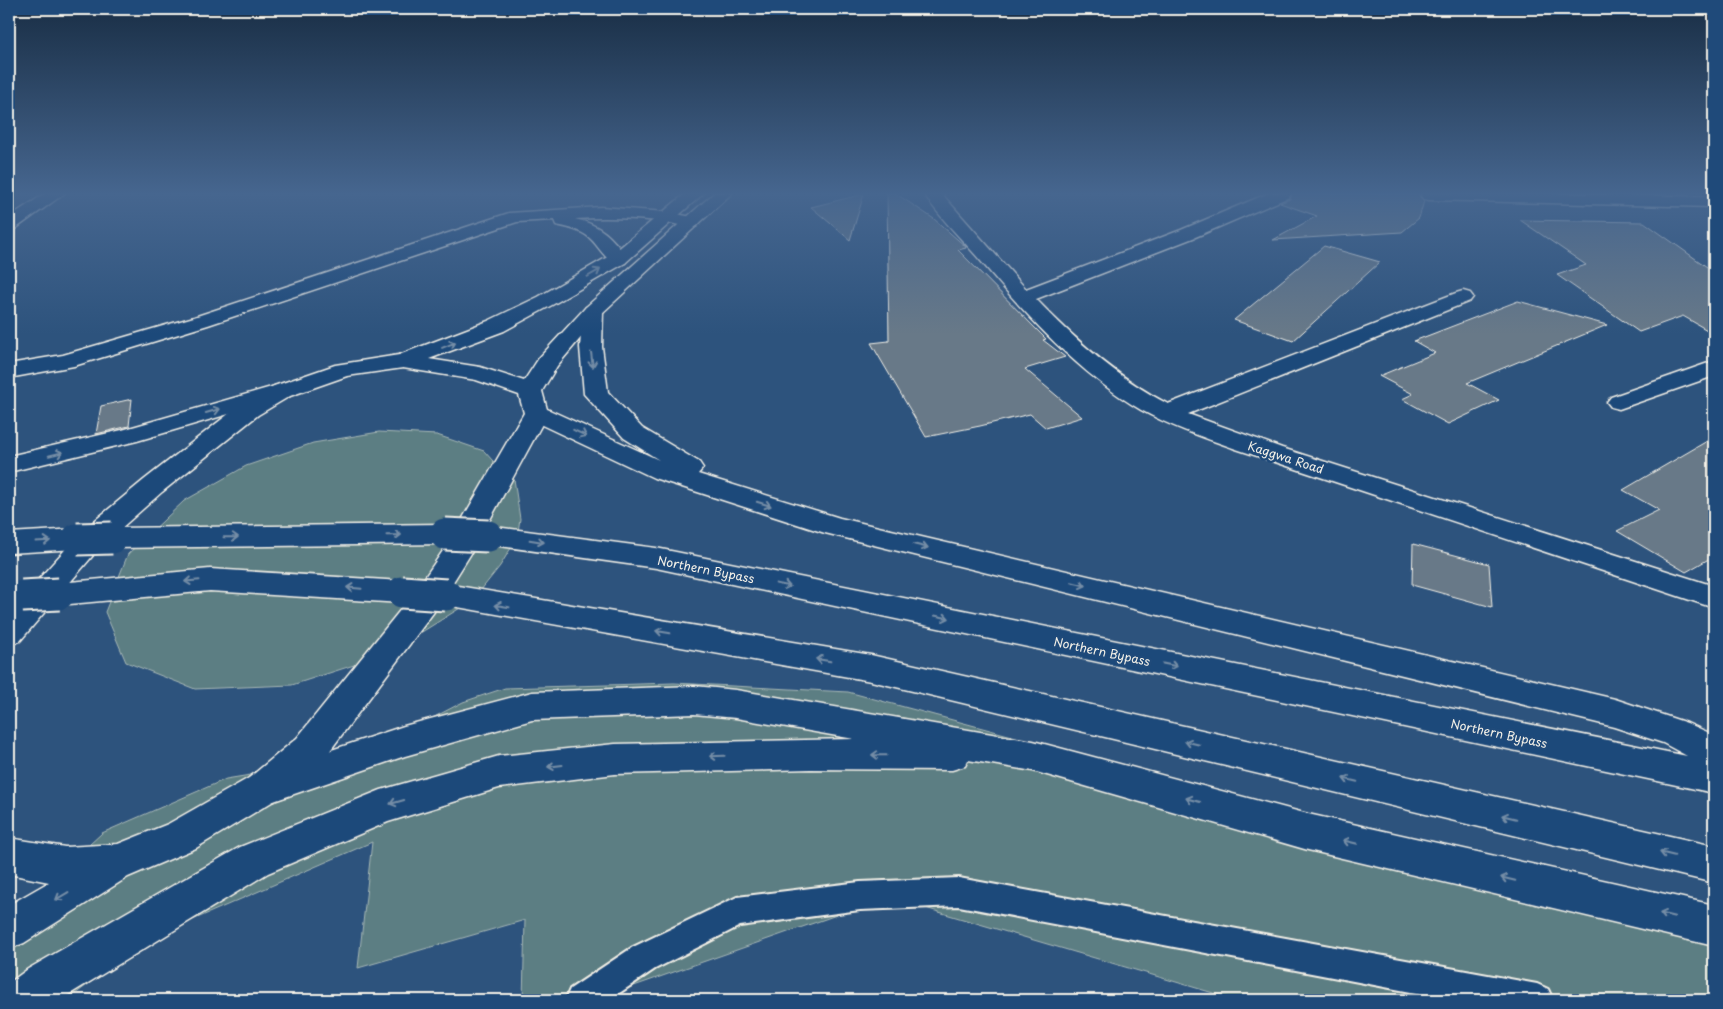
<svg xmlns="http://www.w3.org/2000/svg" width="1723" height="1009" font-family="'Playpen Sans',sans-serif">
  <style>
    .green { fill: #5c7e83; stroke: #a8b8b6 }
    .building { fill: #677988; stroke: #f4f1e8 }
    .lines { fill: none; stroke-linecap: round; stroke-linejoin: round }
    .service-casing { stroke: #f4f1e8; stroke-width: 4 }
    .minor-casing { stroke: #f4f1e8; stroke-width: 3 }
    .tertiary-casing { stroke: #f4f1e8; stroke-width: 3 }
    .secondary-casing { stroke: #f4f1e8; stroke-width: 3 }
    .motorway-casing { stroke: #f4f1e8; stroke-width: 3 }
    .service { fill: #1f4a7a; fill-rule: evenodd }
    .minor { fill: #1f4a7a; fill-rule: evenodd }
    .tertiary { fill: #1f4a7a; fill-rule: evenodd }
    .secondary { fill: #1f4a7a; fill-rule: evenodd }
    .motorway { fill: #1f4a7a; fill-rule: evenodd }
    .motorway-bridge-casing { stroke: #f4f1e8; stroke-width: 35; stroke-linecap: butt }
    .motorway-bridge { stroke: #1f4a7a; stroke-width: 31 }
    .oneway { stroke: #748da6 }
    .labels { text-anchor: middle; dominant-baseline: central; stroke-width: 5; stroke-linejoin: round; paint-order: stroke }
    .street-label { font-size: 12px; fill: #f4f1e8; stroke: #1f4a7a }
  </style>
  <rect width="100%" height="100%" fill="#2d537d"/>
  <filter id="ink" filterUnits="userSpaceOnUse"><feTurbulence type="fractalNoise" baseFrequency=".02" numOctaves="2"/><feDisplacementMap in="SourceGraphic" scale="10" xChannelSelector="R" yChannelSelector="G"/><feConvolveMatrix kernelMatrix="1 2 1 2 8 2 1 2 1" color-interpolation-filters="sRGB"/></filter>
  <g filter="url(#ink)">
    <path class="green" d="M379,432l58,3 47,16 18,20 12,8 6,40 -3,19 -17,28 -27,34 -88,55 -93,30 -97,4 -69,-27 -21,-50 23,-58 56,-53 62,-35 67,-23z
      M674,683l174,9 534,143 332,76v89h-146l-107,-20 12,20h-236l-349,-103 -294,103h-71l2,-80 -167,48 14,-126 -223,97 -82,61h-58v-81l93,-86 124,-54 98,-16 93,-37 46,-24 42,-14z"/>
    <path class="building" d="M887,193h8l39,26 31,27 1,2 -8,2 88,89 -3,1 22,17 -40,12 57,48 -36,11 -16,-14 -50,12 -54,11 -55,-94 18,-2z
      M1293,193h127l-1,3 5,5 -5,17 -17,14 -129,8 44,-24 -37,-13 10,-4z
      M864,194l-14,46 -39,-33z
      M1520,220l124,2 70,50v62l-31,-18 -44,16 -82,-57 29,-10z
      M1324,246l56,16 -87,79 -59,-21z
      M1518,301l89,24 -140,58 32,17 -51,24 -46,-25 11,-5 -34,-18 56,-23 -21,-12z
      M132,399l-3,27 -33,8 5,-28z
      M1714,437v119l-28,16 -69,-41 42,-21 -36,-20z
      M1413,544l76,20 3,43 -80,-22z"/>
    <g class="lines">
      <g class="service-casing">
        <path id="service" d="M959,878l578,106 11,5 5,11h-100l-494,-94 -99,4 -120,16 -85,43 -46,31h-44l5,-11 63,-42 104,-50 123,-15z"/>
      </g>
      <g class="minor-casing">
        <path id="minor" d="M46,193h19l-50,36 -6,1v-13z
          M924,193h17l85,96 155,-59 88,-37h22l-2,4 -96,41 -157,61c39,41 82,79 132,105l288,-111 7,-2 7,2 3,4 -3,4 -282,113 94,34 432,138v22l-481,-160c-31,-11 -63,-22 -92,-38 -64,-38 -114,-94 -161,-150 -16,-19 -45,-47 -56,-67z
          M1422,193h121l171,4v10l-285,-7 -6,-1 -2,-4z
          M1714,361v15l-95,33 -8,-2 -4,-5 4,-5z"/>
      </g>
      <g class="tertiary-casing">
        <path id="tertiary" d="M601,207l65,5 31,6 3,4 -3,4c-10,2 -20,-2 -31,-4 -30,-4 -61,-5 -91,-3 26,6 37,18 53,40l-3,4c-19,5 -25,-19 -39,-28 -9,-6 -20,-8 -30,-10l-2,-5 -37,2 -309,103 -134,41 -65,12v-14l54,-9 131,-38 315,-104z"/>
      </g>
      <g class="secondary-casing">
        <path id="secondary" d="M686,193h18l-79,70 -73,42 -48,26 -75,28 51,8 44,14 15,-23 47,-51 128,-114h18l-132,122 -43,51 -15,25 6,22 -73,134 -39,62 -113,151 -48,40 -79,48 -68,29 -104,66 -15,6v-44l40,-23 -40,-8v-36l56,9 53,-3 50,-20 81,-46 48,-40 117,-145 35,-51 75,-129 -5,-18 -43,-15 -73,-12 -56,8 -57,20 -32,19 -96,77 -61,54 -81,95 -11,4v-33l72,-80 63,-52 96,-75 34,-19 61,-21 64,-10 89,-34 50,-24 73,-42z"/>
      </g>
      <g class="motorway-casing">
        <path id="motorway" d="M593,305l7,2 3,4 -1,36 6,45 34,36 57,34 4,6 -5,6 142,44 775,181 72,24 27,12v58l-1058,-225 -178,-25 -4,-7 4,-7 10,-3 168,22 1031,208 -24,-13 -49,-16 -789,-194 -171,-55 -127,-60 -3,-5 3,-5 9,-2 9,2 114,52 -35,-22 -40,-44 -4,-47 3,-36 3,-4z
          M282,384l8,2 4,5 -4,5 -153,45 -128,31v-16l113,-26z
          M445,524l10,3 4,7 -4,7 -10,3 -333,4 -10,-3 -4,-7 4,-7 10,-3z
          M77,529l10,3 4,7 -4,7 -10,3 -68,4v-20z
          M210,569l192,12 11,3 4,8 -4,8 -11,3 -192,-12 -151,14 -11,-3 -4,-8 4,-8 11,-3z
          M446,584l425,71 843,191v37l-843,-202 -436,-78 -4,-8 4,-8z
          M694,686l42,4 297,51 275,73 406,91v41l-406,-96 -275,-79 -65,-11 -3,6 -13,4 -142,-1 -195,5 -116,14 -111,34 -120,51 -208,127h-51v-17l19,-14 212,-122 141,-57 118,-34 116,-12 239,-5 -118,-21 -42,-4 -162,6 -127,36 -143,49 -13,-5 -6,-11 6,-11 13,-5 142,-47 128,-34z"/>
      </g>
      <use href="#service" class="service"/>
      <use href="#minor" class="minor"/>
      <use href="#tertiary" class="tertiary"/>
      <use href="#secondary" class="secondary"/>
      <use href="#motorway" class="motorway"/>
      <g class="motorway-bridge-casing">
        <path id="motorway-bridge" d="M445,534l43,2
          M77,539l35,-1
          M402,592l44,3
          M22,596l37,-2"/>
      </g>
      <use href="#motorway-bridge" class="motorway-bridge"/>
    </g>
    <defs><path id="oneway-shaft" d="M-6 0H5M1.5-3L5.5 0L1.5 3" fill="none" stroke-width="1.6" stroke-linecap="round" stroke-linejoin="round" transform="scale(1.25)"/></defs>
    <g class="oneway">
      <use href="#oneway-shaft" transform="translate(594 273) rotate(-30)"/>
      <use href="#oneway-shaft" transform="translate(449 345) rotate(-22)"/>
      <use href="#oneway-shaft" transform="translate(592 360) rotate(83)"/>
      <use href="#oneway-shaft" transform="translate(213 411) rotate(-16)"/>
      <use href="#oneway-shaft" transform="translate(580 433) rotate(25)"/>
      <use href="#oneway-shaft" transform="translate(56 454) rotate(-14)"/>
      <use href="#oneway-shaft" transform="translate(764 504) rotate(17)"/>
      <use href="#oneway-shaft" transform="translate(394 535) rotate(-1)"/>
      <use href="#oneway-shaft" transform="translate(231 537) rotate(-1)"/>
      <use href="#oneway-shaft" transform="translate(43 541) rotate(-3)"/>
      <use href="#oneway-shaft" transform="translate(537 541) rotate(9)"/>
      <use href="#oneway-shaft" transform="translate(921 546) rotate(13)"/>
      <use href="#oneway-shaft" transform="translate(192 581) rotate(175)"/>
      <use href="#oneway-shaft" transform="translate(1079 584) rotate(13)"/>
      <use href="#oneway-shaft" transform="translate(783 585) rotate(12)"/>
      <use href="#oneway-shaft" transform="translate(354 588) rotate(-175)"/>
      <use href="#oneway-shaft" transform="translate(502 606) rotate(-170)"/>
      <use href="#oneway-shaft" transform="translate(942 617) rotate(12)"/>
      <use href="#oneway-shaft" transform="translate(663 632) rotate(-170)"/>
      <use href="#oneway-shaft" transform="translate(823 660) rotate(-170)"/>
      <use href="#oneway-shaft" transform="translate(1170 665) rotate(12)"/>
      <use href="#oneway-shaft" transform="translate(1192 743) rotate(-167)"/>
      <use href="#oneway-shaft" transform="translate(879 755) rotate(-179)"/>
      <use href="#oneway-shaft" transform="translate(717 756) rotate(178)"/>
      <use href="#oneway-shaft" transform="translate(555 766) rotate(173)"/>
      <use href="#oneway-shaft" transform="translate(1350 780) rotate(-167)"/>
      <use href="#oneway-shaft" transform="translate(1193 800) rotate(-165)"/>
      <use href="#oneway-shaft" transform="translate(397 802) rotate(164)"/>
      <use href="#oneway-shaft" transform="translate(1509 817) rotate(-167)"/>
      <use href="#oneway-shaft" transform="translate(1350 842) rotate(-167)"/>
      <use href="#oneway-shaft" transform="translate(1667 854) rotate(-167)"/>
      <use href="#oneway-shaft" transform="translate(1508 879) rotate(-167)"/>
      <use href="#oneway-shaft" transform="translate(62 896) rotate(149)"/>
      <use href="#oneway-shaft" transform="translate(1667 915) rotate(-167)"/>
    </g>
  </g>
  <linearGradient id="sky" x2="0" y2="1"><stop stop-color="#192e45"/><stop offset="0.58" stop-color="#46668f"/><stop offset="1" stop-color="#46668f" stop-opacity="0"/></linearGradient>
  <rect width="1723" height="334" fill="url(#sky)"/>
  <g class="labels">
    <g class="street-label">
      <text transform="translate(1286 457) rotate(18)">Kaggwa Road</text>
      <text transform="translate(706 569) rotate(11)">Northern Bypass</text>
      <text transform="translate(1102 651) rotate(12)">Northern Bypass</text>
      <text transform="translate(1499 733) rotate(12)">Northern Bypass</text>
    </g>
  </g>
  <rect width="1723" height="1009" fill="none" stroke="#1f4a7a" stroke-width="30"/>
  <rect x="15" y="15" width="1693" height="979" fill="none" stroke="#f4f1e8" stroke-width="2" filter="url(#ink)"/>
</svg>
